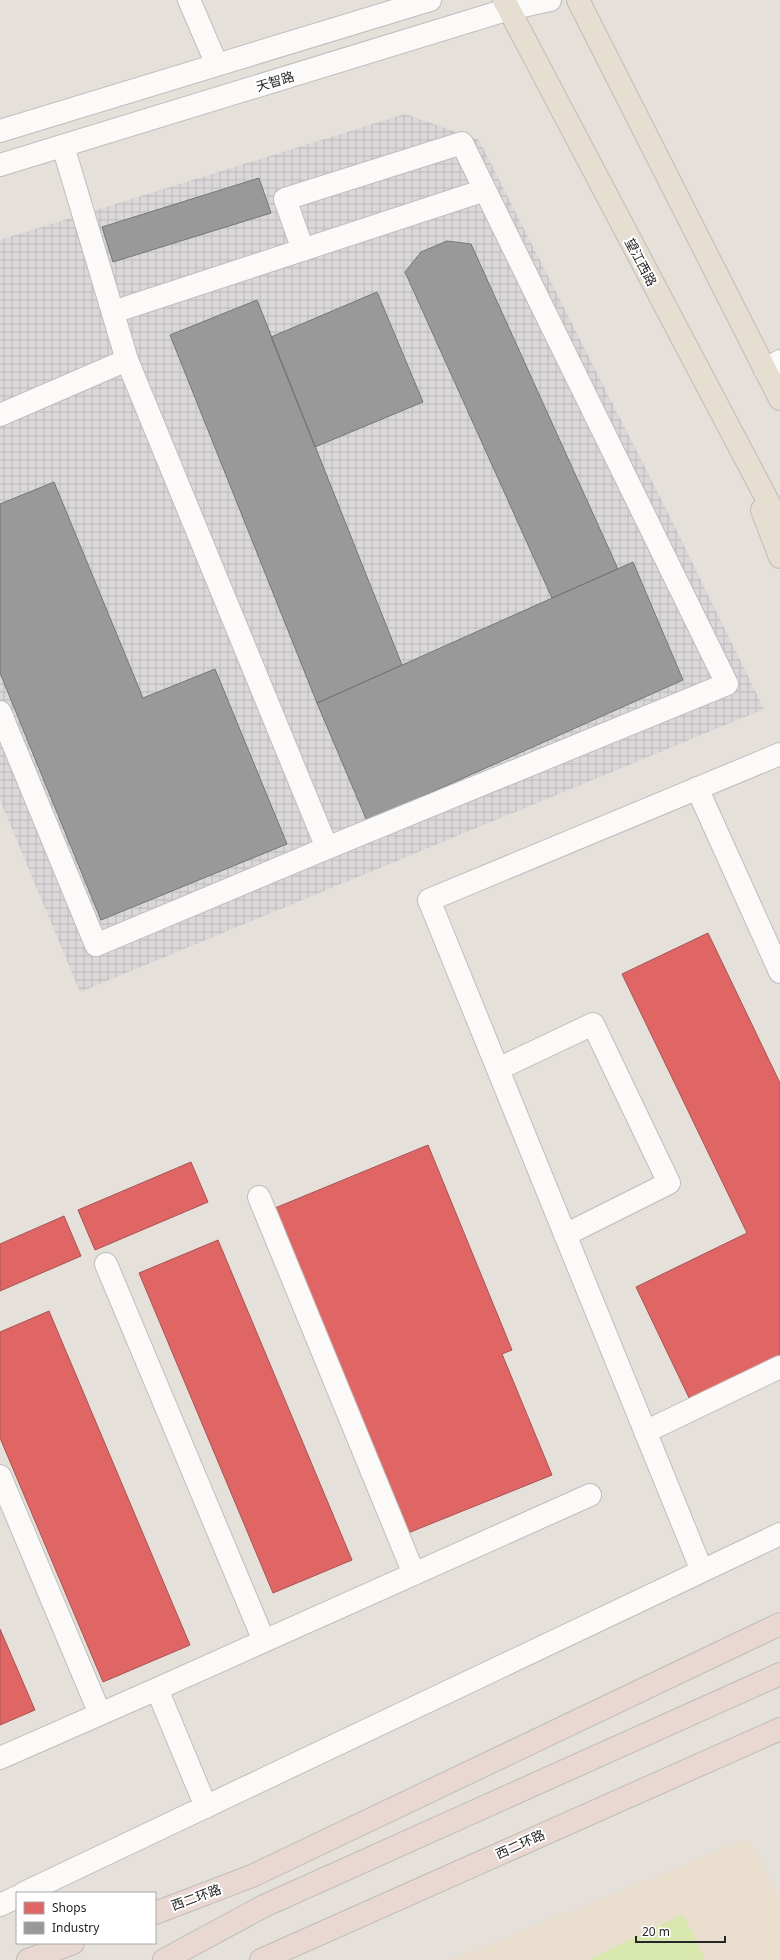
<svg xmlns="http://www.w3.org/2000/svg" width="780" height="1960" font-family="'Noto Sans','Noto Sans SC',sans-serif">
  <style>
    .industrial { fill: url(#industrial-grid) }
    .education { fill: #eadece }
    .pitch { fill: #d8e7ae }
    .shops { fill: #e06666; stroke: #a85353 }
    .industry { fill: #999; stroke: #767676 }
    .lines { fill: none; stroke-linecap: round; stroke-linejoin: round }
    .minor-casing { stroke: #bfbdbd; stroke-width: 24 }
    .major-casing { stroke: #bebcba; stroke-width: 24 }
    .highway-casing { stroke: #bebcba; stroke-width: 24 }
    .minor { stroke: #fbfaf9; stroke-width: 22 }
    .major { stroke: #e6ded0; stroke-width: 22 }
    .highway { stroke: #e8d8d1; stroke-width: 22 }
    .labels { text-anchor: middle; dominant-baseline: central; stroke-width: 4; stroke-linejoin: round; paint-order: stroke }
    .street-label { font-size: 13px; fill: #262626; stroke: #fff }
  </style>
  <defs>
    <pattern id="industrial-grid" width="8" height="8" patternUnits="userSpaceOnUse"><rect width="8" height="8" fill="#dbd8da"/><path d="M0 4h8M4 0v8" fill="none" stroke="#bcb9bb"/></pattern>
  </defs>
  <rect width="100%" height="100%" fill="#e6e0da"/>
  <path class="industrial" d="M405,114l74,26 187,369 98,200 -684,283 -80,-192v-560z"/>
  <path class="education" d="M748,1839l32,58v63h-329z"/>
  <path class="pitch" d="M683,1914l22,46h-116z"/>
  <path class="shops" d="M708,933l72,150v278l-88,43 -56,-117 111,-54 -125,-259z
    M428,1145l84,205 -10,4 50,121 -144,58 -133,-325z
    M191,1162l17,40 -113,48 -17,-40z
    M64,1216l17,40 -81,35v-47z
    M218,1240l134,320 -79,33 -134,-320z
    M49,1311l141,334 -87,37 -103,-244v-106z
    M0,1629l35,81 -35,15z"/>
  <path class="industry" d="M259,178l12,35 -158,49 -11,-35z
    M447,241l24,3 147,325 -66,29 -147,-326 16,-20z
    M377,292l46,110 -108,45 -44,-110z
    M257,300l145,365 -85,38 -147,-368z
    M54,482l89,216 72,-29 72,175 -186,76 -101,-247v-169z
    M633,562l50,118 -316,141 -50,-118z"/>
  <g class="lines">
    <g class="minor-casing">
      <path id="minor" d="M189,0l28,65
        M0,131l430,-131
        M63,146l64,214 200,488 400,-164 -242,-494 -372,122
        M0,165l509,-156 41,-9
        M303,250l-18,-51 177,-56 23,47
        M765,370l15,-9
        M0,415l127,-55
        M0,712l96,233 231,-97
        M697,788l83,184
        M498,1069l95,-45 76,159 -104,52
        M259,1197l155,377
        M106,1264l158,377
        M645,1432l135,-65
        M0,1476l100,238
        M702,1571l-273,-671 351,-146
        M0,1758l157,-69
        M206,1807l-49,-118 433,-194
        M24,1893l756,-359
        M0,1905l17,-8"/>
    </g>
    <g class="major-casing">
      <path id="major" d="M504,0l276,524
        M578,0l202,399
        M762,510l18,47"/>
    </g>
    <g class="highway-casing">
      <path id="highway" d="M155,1913l97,-37 528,-252
        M28,1960l45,-17
        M164,1960l100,-54 516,-232
        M261,1960l519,-231"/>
    </g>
    <use href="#minor" class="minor"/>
    <use href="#major" class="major"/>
    <use href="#highway" class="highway"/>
  </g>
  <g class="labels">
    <g class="street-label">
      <text transform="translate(275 81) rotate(-17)">天智路</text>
      <text transform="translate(641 262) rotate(62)">望江西路</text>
      <text transform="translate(520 1844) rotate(-24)">西二环路</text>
      <text transform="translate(196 1897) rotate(-20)">西二环路</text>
    </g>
  </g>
  <rect x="16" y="1892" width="140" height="52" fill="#ffffff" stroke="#a8a8a8"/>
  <rect x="24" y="1902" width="20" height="12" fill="#e06666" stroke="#a8a8a8"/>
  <text x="52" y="1912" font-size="12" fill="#262626">Shops</text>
  <rect x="24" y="1922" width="20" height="12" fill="#999999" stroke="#a8a8a8"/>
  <text x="52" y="1932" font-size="12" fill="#262626">Industry</text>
  <path d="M636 1936v6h89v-6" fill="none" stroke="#262626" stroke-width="2"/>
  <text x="642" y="1936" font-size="12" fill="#262626" stroke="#ffffff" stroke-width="3" paint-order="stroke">20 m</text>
</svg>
